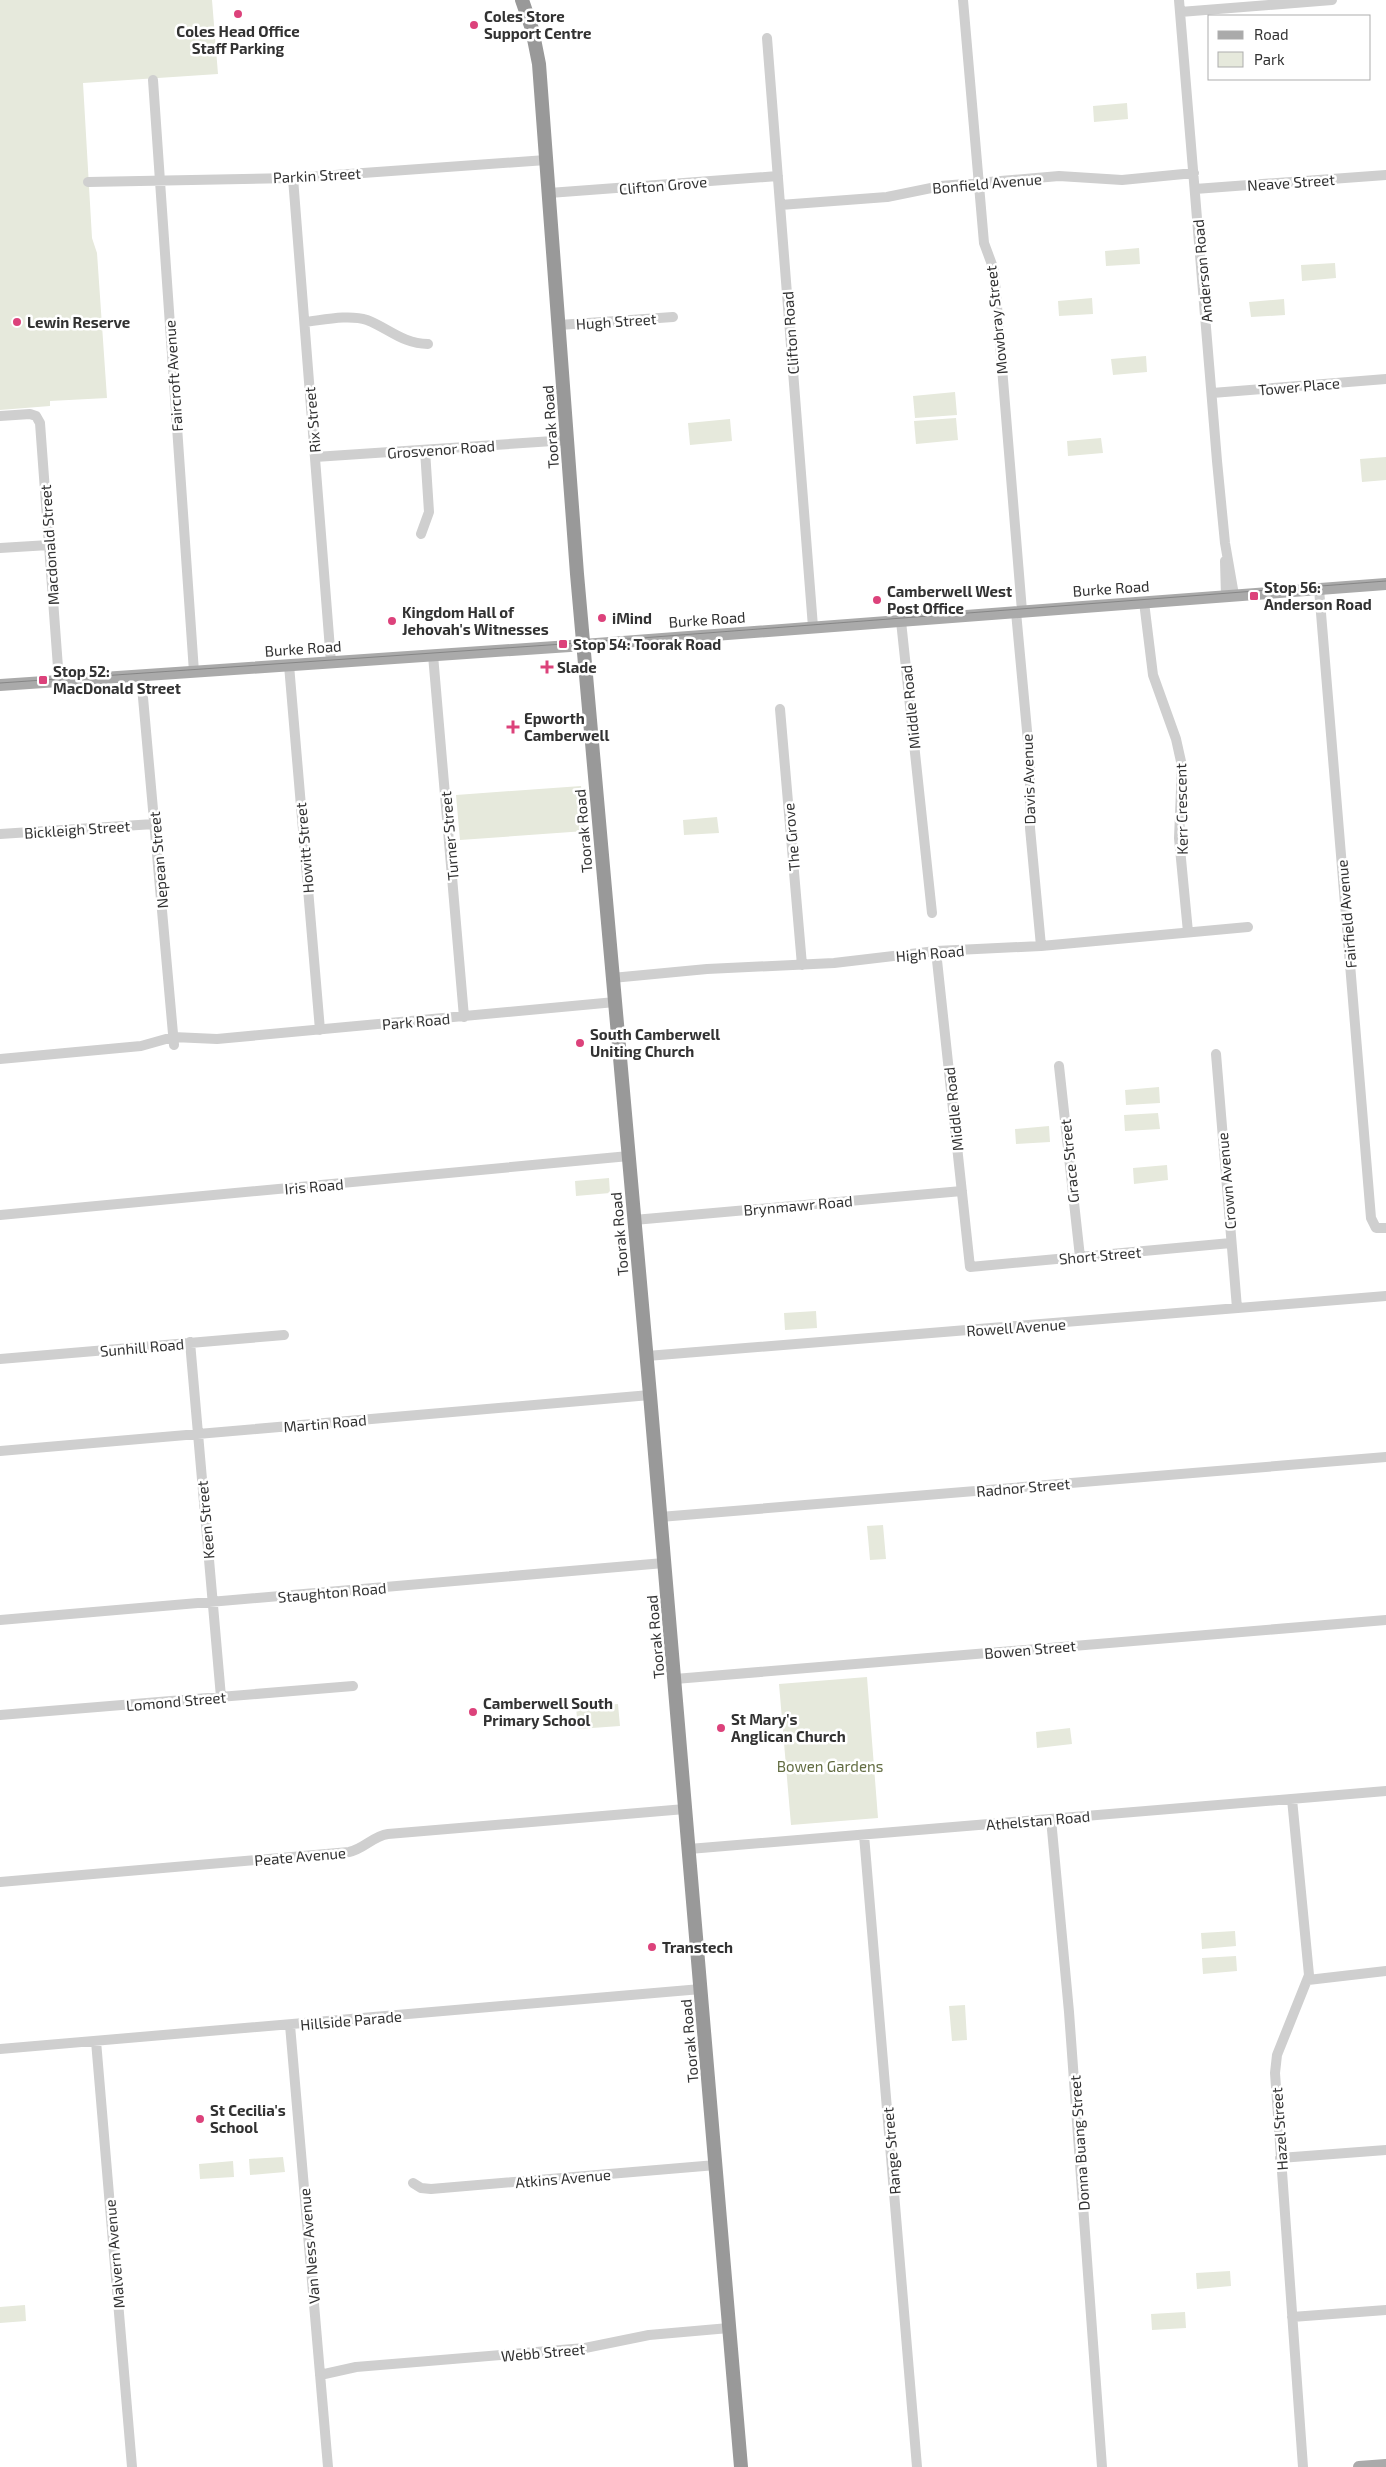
<svg xmlns="http://www.w3.org/2000/svg" width="1386" height="2467" font-family="'Exo 2',sans-serif">
  <style>
    .green { fill: #e6e9dc }
    .lines { fill: none; stroke-linecap: round; stroke-linejoin: round }
    .minor { stroke: #cfcfcf; stroke-width: 10 }
    .major { stroke: #aaa; stroke-width: 12 }
    .highway { stroke: #999; stroke-width: 14 }
    .tram { stroke: #878787; stroke-width: 1 }
    .poi-dot { fill: #dc427b; stroke: #fff; stroke-width: 2 }
    .labels { text-anchor: middle; dominant-baseline: central; stroke-width: 5; stroke-linejoin: round; paint-order: stroke }
    .poi-label { font-size: 15px; font-weight: bold; fill: #323232; stroke: #fff; text-anchor: start }
    .street-label { font-size: 15px; fill: #323232; stroke: #fff }
    .park-label { font-size: 15px; fill: #626c41; stroke: #fff }
  </style>
  <rect width="100%" height="100%" fill="#fff"/>
  <path class="green" d="M0,0h212l6,74 -135,9 9,155 5,15 10,145 -57,3v5l-50,4z
    M1127,103l1,16 -34,3 -1,-16z
    M1139,248l1,16 -34,2 -1,-15z
    M1335,263l1,15 -34,3 -1,-16z
    M1092,298l1,16 -34,2 -1,-15z
    M1284,299l1,16 -34,2 -2,-15z
    M1146,356l1,16 -34,3 -2,-16z
    M955,392l2,23 -42,3 -2,-22z
    M956,418l2,22 -42,4 -2,-23z
    M730,419l2,22 -42,4 -2,-22z
    M1101,438l2,15 -35,3 -1,-15z
    M1386,457v23l-24,2 -2,-23z
    M581,786l4,45 -125,9 -4,-45z
    M717,817l2,16 -35,2 -1,-15z
    M1159,1087l1,16 -34,2 -1,-15z
    M1158,1113l2,16 -35,2 -1,-16z
    M1049,1126l1,16 -34,2 -1,-15z
    M1167,1165l1,15 -34,4 -1,-16z
    M609,1178l1,15 -34,3 -1,-15z
    M816,1311l1,17 -32,2 -1,-17z
    M883,1525l3,34 -16,1 -3,-34z
    M867,1677l11,141 -87,7 -12,-141z
    M618,1704l2,22 -42,3 -2,-22z
    M1070,1728l2,16 -35,4 -1,-16z
    M1235,1931l1,15 -34,3 -1,-16z
    M1236,1956l1,15 -34,3 -1,-16z
    M965,2005l2,35 -15,1 -3,-35z
    M283,2157l2,15 -35,3 -1,-16z
    M233,2161l1,16 -34,2 -1,-15z
    M1230,2271l1,15 -34,3 -1,-16z
    M25,2305l1,16 -26,2v-16z
    M1185,2312l1,16 -34,2 -1,-16z"/>
  <g class="lines">
    <path class="minor" d="M963,0l21,243 10,27 28,341
      M1179,0l38,461 8,82 9,52
      M1180,12l152,-12
      M767,38l46,589
      M153,80l41,592
      M293,178l38,484
      M88,182l205,-4 253,-18
      M1195,189l191,-14
      M549,193l229,-17
      M780,205l107,-8 54,-11 118,-10 63,4 72,-7
      M305,322c18,-2 44,-8 62,-2 21,8 36,24 61,24
      M559,325l114,-8
      M1212,393l174,-14
      M0,416l30,-2 6,2 4,7 19,258
      M315,457l253,-17
      M421,534l8,-22 -4,-62
      M0,548l49,-3
      M1225,561l1,35
      M1319,589l52,629 5,10h10
      M1144,602l9,73 23,64 6,27 -3,72 9,94
      M1016,612l14,151v65l11,118
      M901,621l31,292
      M433,655l31,362
      M289,665l31,365
      M141,675l33,370
      M780,709l22,256
      M0,834l154,-10
      M936,951l34,316 261,-24
      M612,978l95,-9 127,-6 102,-12 105,-5 207,-19
      M1216,1054l21,254
      M0,1059l141,-13 32,-9 44,2 398,-37
      M1059,1066l21,191
      M0,1215l629,-59
      M634,1220l328,-29
      M190,1342l31,355
      M647,1356l739,-60
      M0,1359l284,-24
      M0,1451l650,-56
      M660,1517l726,-60
      M0,1620l664,-57
      M675,1679l711,-59
      M0,1715l353,-29
      M1292,1799l17,176 -32,80 -2,18 28,394
      M1051,1819l18,193 33,455
      M864,1835l53,632
      M689,1849l697,-58
      M0,1882l349,-30c15,-3 24,-16 39,-18l297,-25
      M1308,1980l78,-9
      M290,2025l38,442
      M96,2041l36,426
      M0,2049l701,-60
      M1280,2158l106,-8
      M413,2183l8,5 10,1 285,-24
      M1292,2317l94,-7
      M320,2375l36,-8 229,-19 64,-13 80,-7"/>
    <path class="major" d="M0,685l570,-39 816,-62
      M1359,2467l27,-2"/>
    <path class="highway" d="M522,0l10,29 7,35 38,510 73,821 91,1072"/>
    <path class="tram" d="M0,683l563,-39 823,-63"/>
  </g>
  <g class="poi-dot">
    <circle cx="238" cy="14" r="5"/>
    <circle cx="474" cy="25" r="5"/>
    <circle cx="17" cy="322" r="5"/>
    <rect x="1249" y="591" width="10" height="10" rx="2.5"/>
    <circle cx="877" cy="600" r="5"/>
    <circle cx="602" cy="618" r="5"/>
    <circle cx="392" cy="621" r="5"/>
    <rect x="558" y="639" width="10" height="10" rx="2.5"/>
    <path d="M544.5 659.5h5v5h5v5h-5v5h-5v-5h-5v-5h5z"/>
    <rect x="38" y="675" width="10" height="10" rx="2.5"/>
    <path d="M510.5 719.5h5v5h5v5h-5v5h-5v-5h-5v-5h5z"/>
    <circle cx="580" cy="1043" r="5"/>
    <circle cx="473" cy="1712" r="5"/>
    <circle cx="721" cy="1728" r="5"/>
    <circle cx="652" cy="1947" r="5"/>
    <circle cx="200" cy="2119" r="5"/>
  </g>
  <g class="labels">
    <g class="poi-label">
      <text x="484" y="16">Coles Store<tspan x="484" dy="17">Support Centre</tspan></text>
      <text x="238" y="31" text-anchor="middle">Coles Head Office<tspan x="238" dy="17">Staff Parking</tspan></text>
      <text x="27" y="322">Lewin Reserve</text>
      <text x="1264" y="587">Stop 56:<tspan x="1264" dy="17">Anderson Road</tspan></text>
      <text x="887" y="591">Camberwell West<tspan x="887" dy="17">Post Office</tspan></text>
      <text x="402" y="612">Kingdom Hall of<tspan x="402" dy="17">Jehovah's Witnesses</tspan></text>
      <text x="612" y="618">iMind</text>
      <text x="573" y="644">Stop 54: Toorak Road</text>
      <text x="557" y="667">Slade</text>
      <text x="53" y="671">Stop 52:<tspan x="53" dy="17">MacDonald Street</tspan></text>
      <text x="524" y="718">Epworth<tspan x="524" dy="17">Camberwell</tspan></text>
      <text x="590" y="1034">South Camberwell<tspan x="590" dy="17">Uniting Church</tspan></text>
      <text x="483" y="1703">Camberwell South<tspan x="483" dy="17">Primary School</tspan></text>
      <text x="731" y="1719">St Mary's<tspan x="731" dy="17">Anglican Church</tspan></text>
      <text x="662" y="1947">Transtech</text>
      <text x="210" y="2110">St Cecilia's<tspan x="210" dy="17">School</tspan></text>
    </g>
    <g class="street-label">
      <text transform="translate(317 175) rotate(-3)">Parkin Street</text>
      <text transform="translate(1291 182) rotate(-4)">Neave Street</text>
      <text transform="translate(987 183) rotate(-5)">Bonfield Avenue</text>
      <text transform="translate(663 185) rotate(-5)">Clifton Grove</text>
      <text transform="translate(1202 271) rotate(-95)">Anderson Road</text>
      <text transform="translate(996 320) rotate(-96)">Mowbray Street</text>
      <text transform="translate(616 321) rotate(-4)">Hugh Street</text>
      <text transform="translate(790 333) rotate(-94)">Clifton Road</text>
      <text transform="translate(173 376) rotate(-94)">Faircroft Avenue</text>
      <text transform="translate(1299 386) rotate(-5)">Tower Place</text>
      <text transform="translate(312 420) rotate(-95)">Rix Street</text>
      <text transform="translate(550 427) rotate(-94)">Toorak Road</text>
      <text transform="translate(441 449) rotate(-4)">Grosvenor Road</text>
      <text transform="translate(49 545) rotate(-94)">Macdonald Street</text>
      <text transform="translate(1111 588) rotate(-4)">Burke Road</text>
      <text transform="translate(707 619) rotate(-4)">Burke Road</text>
      <text transform="translate(303 648) rotate(-4)">Burke Road</text>
      <text transform="translate(910 707) rotate(-96)">Middle Road</text>
      <text transform="translate(1028 779) rotate(-92)">Davis Avenue</text>
      <text transform="translate(1181 809) rotate(-91)">Kerr Crescent</text>
      <text transform="translate(77 829) rotate(-4)">Bickleigh Street</text>
      <text transform="translate(583 831) rotate(-95)">Toorak Road</text>
      <text transform="translate(449 836) rotate(-95)">Turner Street</text>
      <text transform="translate(791 837) rotate(-95)">The Grove</text>
      <text transform="translate(304 848) rotate(-95)">Howitt Street</text>
      <text transform="translate(158 860) rotate(-95)">Nepean Street</text>
      <text transform="translate(1346 914) rotate(-95)">Fairfield Avenue</text>
      <text transform="translate(930 953) rotate(-5)">High Road</text>
      <text transform="translate(416 1021) rotate(-5)">Park Road</text>
      <text transform="translate(953 1109) rotate(-96)">Middle Road</text>
      <text transform="translate(1069 1161) rotate(-96)">Grace Street</text>
      <text transform="translate(1226 1181) rotate(-95)">Crown Avenue</text>
      <text transform="translate(314 1186) rotate(-5)">Iris Road</text>
      <text transform="translate(798 1205) rotate(-5)">Brynmawr Road</text>
      <text transform="translate(619 1234) rotate(-95)">Toorak Road</text>
      <text transform="translate(1100 1255) rotate(-5)">Short Street</text>
      <text transform="translate(1016 1327) rotate(-4)">Rowell Avenue</text>
      <text transform="translate(142 1347) rotate(-5)">Sunhill Road</text>
      <text transform="translate(325 1423) rotate(-5)">Martin Road</text>
      <text transform="translate(1023 1487) rotate(-5)">Radnor Street</text>
      <text transform="translate(205 1520) rotate(-95)">Keen Street</text>
      <text transform="translate(332 1592) rotate(-5)">Staughton Road</text>
      <text transform="translate(655 1637) rotate(-95)">Toorak Road</text>
      <text transform="translate(1030 1649) rotate(-5)">Bowen Street</text>
      <text transform="translate(176 1701) rotate(-5)">Lomond Street</text>
      <text transform="translate(1038 1820) rotate(-5)">Athelstan Road</text>
      <text transform="translate(300 1856) rotate(-5)">Peate Avenue</text>
      <text transform="translate(351 2020) rotate(-5)">Hillside Parade</text>
      <text transform="translate(689 2041) rotate(-95)">Toorak Road</text>
      <text transform="translate(1279 2129) rotate(-94)">Hazel Street</text>
      <text transform="translate(1079 2143) rotate(-94)">Donna Buang Street</text>
      <text transform="translate(891 2151) rotate(-95)">Range Street</text>
      <text transform="translate(563 2178) rotate(-5)">Atkins Avenue</text>
      <text transform="translate(309 2246) rotate(-95)">Van Ness Avenue</text>
      <text transform="translate(114 2254) rotate(-95)">Malvern Avenue</text>
      <text transform="translate(543 2352) rotate(-5)">Webb Street</text>
    </g>
    <g class="park-label">
      <text x="830" y="1766">Bowen Gardens</text>
    </g>
  </g>
  <rect x="1208" y="15" width="162" height="65" fill="#ffffff" stroke="#adadad"/>
  <rect x="1218" y="31" width="25" height="8" fill="#aaaaaa" stroke="#adadad"/>
  <text x="1254" y="40" font-size="15" fill="#323232">Road</text>
  <rect x="1218" y="52" width="25" height="15" fill="#e6e9dc" stroke="#adadad"/>
  <text x="1254" y="65" font-size="15" fill="#323232">Park</text>
</svg>
